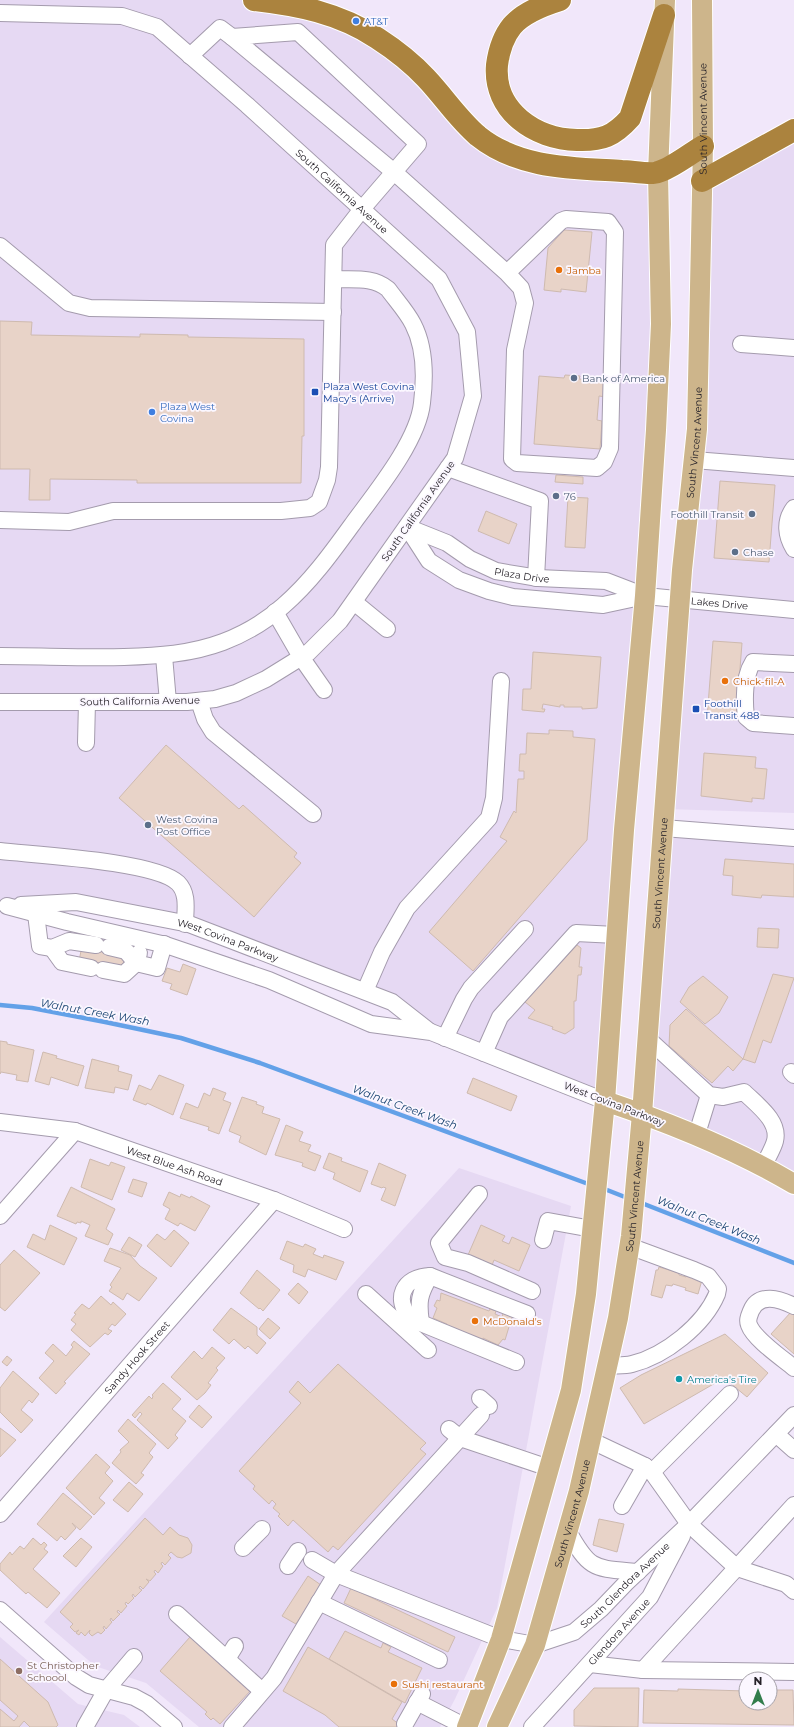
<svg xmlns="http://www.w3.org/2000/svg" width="794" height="1727" font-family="Montserrat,sans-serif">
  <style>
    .built { fill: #e6d9f3 }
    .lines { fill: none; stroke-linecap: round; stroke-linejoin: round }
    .stream { stroke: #63a1e8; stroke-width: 4.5 }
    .building { fill: #e8d3c8; stroke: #cebaaf }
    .minor-casing { stroke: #a49bad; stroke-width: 18 }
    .major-casing { stroke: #fff; stroke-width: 22 }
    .highway-casing { stroke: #fff; stroke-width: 24 }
    .minor { stroke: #fff; stroke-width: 16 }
    .major { stroke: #cdb58b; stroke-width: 20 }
    .highway { stroke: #ab833e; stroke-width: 22 }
    .shop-dot { fill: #3f7fe0; stroke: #fbf7ff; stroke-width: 1.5 }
    .food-dot { fill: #e8710a; stroke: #fbf7ff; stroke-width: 1.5 }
    .service-dot { fill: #5c6f8a; stroke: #fbf7ff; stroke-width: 1.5 }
    .transit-dot { fill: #1a4fb4; stroke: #fbf7ff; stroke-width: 1.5 }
    .culture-dot { fill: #0f9aa8; stroke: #fbf7ff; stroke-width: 1.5 }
    .education-dot { fill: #8d6e63; stroke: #fbf7ff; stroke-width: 1.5 }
    .labels { text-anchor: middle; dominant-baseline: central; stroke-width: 3.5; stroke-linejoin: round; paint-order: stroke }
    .shop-label { font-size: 10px; fill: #366cbe; stroke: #fbf7ff; text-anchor: start }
    .street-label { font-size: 10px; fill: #262229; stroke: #fbf7ff }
    .food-label { font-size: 10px; fill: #c56008; stroke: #fbf7ff; text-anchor: start }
    .service-label { font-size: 10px; fill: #4e5e75; stroke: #fbf7ff; text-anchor: start }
    .transit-label { font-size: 10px; fill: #164399; stroke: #fbf7ff; text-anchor: start }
    .culture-label { font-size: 10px; fill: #0d838f; stroke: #fbf7ff; text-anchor: start }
    .education-label { font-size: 10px; fill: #785e54; stroke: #fbf7ff; text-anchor: start }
    .water-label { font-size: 11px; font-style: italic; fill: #184371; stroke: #fbf7ff }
  </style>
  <rect width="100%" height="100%" fill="#f1e7fa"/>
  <path class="built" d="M0,0h250l106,26 143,124 159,23 2,76 -55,852 -174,-69 -39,-30 -203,-78 -113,-22 -76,3z
    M794,130v683l-129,-4 37,-628z
    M663,828l131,10v346l-152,-70z
    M459,1168l112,38 -74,402 -42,91 -15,28h-241l-53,-44 -51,-17 -51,-44z
    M0,1637l78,67 46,11 16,12h-140z"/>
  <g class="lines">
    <path class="stream" d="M0,1005l32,3 73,14 76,16 79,25 331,122
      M602,1188l28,11
      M639,1202l155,61"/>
  </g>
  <path class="building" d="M564,230l28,2 -6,60 -25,-3v3l-17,-2 4,-42z
    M0,321l32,1 -1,13 109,2v-3l48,1v2l116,2v97h-2l-1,47h-164v-3l-87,-1v21h-21l1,-31h-30z
    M565,375l15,1 -1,3 29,3 -2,15 -7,-1 -2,24 5,1 -2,28 -66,-5 5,-68 25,2z
    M556,475l27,2v7l-28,-2z
    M720,481l55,4 -6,77 -55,-4z
    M568,497l20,1 -3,50 -20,-1z
    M486,511l31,13 -8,20 -31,-13z
    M713,641l29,2 -6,77 -29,-2z
    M533,652l68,5 -4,51 -15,1v-2h-18v-2h-4v2l-17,-3 -1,5h3l-1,3 -22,-2 1,-21h8z
    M549,730l24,1v6l22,2 -8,101 -114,131 -44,-39 78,-91 -7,-4 14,-26 2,2 2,-34h6v-8h-5l1,-17h6l1,-21 22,1z
    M166,745l73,64 4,-4 54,48 -3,4 7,6 -47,54 -135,-119z
    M704,753l52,4 -1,11 12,1 -3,30 -12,-1v4l-51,-6z
    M725,859l69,5v33l-32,-2 -1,3 -29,-3 1,-19 -10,-1z
    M758,928l21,1 -1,19 -21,-1z
    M577,945l4,3 -2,19h3l-1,8h-3l-2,26h-2v27l-9,6 -13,-5 1,-2 -25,-9 7,-8 -10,-8z
    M82,946l43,8 -3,17 -43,-10z
    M183,964l13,5 -9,26 -17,-6 2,-5 -10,-3 5,-13 13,4z
    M773,974l21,4 -23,65 -8,-3 -8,23 -12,-4z
    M703,976l25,21 -9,16 -14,11 -25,-22 9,-15z
    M686,1009l57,50 -10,12 -5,-5 -16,17 -43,-37 1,-21z
    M0,1041l7,1v2l27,6 -6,32 -12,-2 1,-5 -16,-3 -1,2z
    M43,1052l14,4 -1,2 28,8 -6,20 -27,-9 -2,8 -14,-4z
    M92,1059l27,7 -1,5 14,4 -4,15 -13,-3 -1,6 -29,-5z
    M159,1075l25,10 -11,30 -26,-12 -1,2 -13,-5 6,-15 12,5z
    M473,1078l44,18 -6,15 -44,-18z
    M213,1088l13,5 -3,7 8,3 -12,31 -11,-4 1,-3 -29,-9 6,-15 12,5 6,-15 6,3z
    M242,1097l15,5 -1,2 8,3 -2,6 18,6 -14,36 -27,-13 2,-6 -12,-5z
    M286,1125l17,7 -4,9 12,4 -3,6 13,5 -6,15 -13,-5 1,-3 -28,-8z
    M329,1153l13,5 -1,3 27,10 -8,21 -27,-13 2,-6 -12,-5z
    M90,1159l19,7 2,-4 14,5 -13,33 -31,-13z
    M379,1163l27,12 -11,31 -14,-6 5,-12 -3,-1 -1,1 -11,-4z
    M133,1179l14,4 -5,14 -14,-5z
    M71,1187l44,22 -9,20 7,5 -5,11 -23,-9 5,-11 -9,-4v2l-4,-1 -1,2 -19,-8z
    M169,1192l11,5 1,-3 9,4 1,-2 19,10 -15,25 -15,-8 -2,3 -13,-7 5,-10 -7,-4z
    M50,1225l27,13 -13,27 -37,-18 6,-13 12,6z
    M481,1225l24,11 -3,5 7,3 3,-7 18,8 -11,26 -25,-11 -3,8 -5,-6 -18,-7z
    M174,1230l15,13 -18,24 -24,-21 10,-12 8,6z
    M129,1237l13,8 -7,12 -14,-7z
    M287,1241l16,6 2,-3 11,5 -3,5 10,4 1,-3 20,7 -8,18 -28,-11 -3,8 -12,-5 1,-7 -14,-6z
    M110,1248l20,7 10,11 17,12 -18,23 -12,-8 -4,7 -14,-9 3,-4 -2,-2 11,-17 -17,-7z
    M14,1250l26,23 -35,38 -5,-4v-42z
    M659,1267l20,6v2l7,2v-1l16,4 -4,14 -13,-4 1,-2 -13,-4 -1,2 -6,-1 -4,13 -11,-3 5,-25h2z
    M257,1270l23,20 -17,21 -3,-3 -1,1 -19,-16z
    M298,1283l10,9 -9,12 -11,-10z
    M441,1293l48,18 1,-2 6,2 -1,3 7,3 1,-4 9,4 -7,23 -2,-1 -5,6 -15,-7 -1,4 -37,-15 2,-3 -14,-6 4,-10 -3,-2 3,-6 3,1z
    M101,1296l10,9 2,-3 13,12 -11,12 -3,-2 -4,5 4,2 -4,4 -3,-2 -15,14 -19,-17 5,-6 -5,-4 5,-6 -2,-1 8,-9 7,5z
    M231,1308l26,19v8l9,8 -9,11 -9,-8 -3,3 -11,-10 -5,5 -16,-14z
    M791,1312l3,3v39l-23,-20z
    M268,1318l12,10 -10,11 -11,-10z
    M725,1334l43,39 -21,24 -23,-19 -80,46 -24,-36 21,-13z
    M74,1341l16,13 -26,28 2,1 -10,11 -17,-16 15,-17 -9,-8 8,-9 13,12 7,-9 -2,-2z
    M212,1347l13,11 -9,10 2,2 -10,13 3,2 -6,8 -8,7 -26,-23 23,-26 8,8z
    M7,1356l5,4 -5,6 -5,-4z
    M338,1364l88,79 -6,6 6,5 -88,96 -5,-4 -5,6 -35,-32 -5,6 -10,-10 2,-2 -7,-6 3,-4 -4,-4 -3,4 -16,-15 2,-3 -16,-15 62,-68 -12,-11 9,-11 12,12z
    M13,1371l26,23 -7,9 -3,-3 -8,10 12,10 -12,13 -21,-21v-24z
    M163,1383l18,16 -9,10 14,12 -11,14 3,3 -10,11 -31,-29 5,-6 -2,-2 -5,6 -3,-3 17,-19 3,3 1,-3 -1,-1z
    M199,1405l13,12 -10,11 -13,-11z
    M128,1419l28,25 -7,9 4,4 -12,16 3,2 -8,9 -24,-21 9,-11 -1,-2 9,-8 -11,-11z
    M0,1428l16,12 -16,17z
    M96,1454l14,13 -5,6 8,8 -14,17 6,5 -11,12 -28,-27z
    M129,1482l14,12 -15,18 -15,-12z
    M63,1493l29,24 -12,13 -8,-7 4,5 -11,12 -4,-4 -4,5 -20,-17z
    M145,1518l18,17 7,-8 9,8 9,3 4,7 -1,8 -9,5 -5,-1 -6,-5 -3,3 3,3 -6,7 -3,-3 -1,2 2,2 -5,7 -3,-3 -1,2 2,2 -6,7 -4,-2 3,3 -6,7 -3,-3 -1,2 3,2 -7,7 -2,-3 -1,2 2,2 -6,6 -2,-2 -1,2 2,2 -6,7 -3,-3 -1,2 3,2 -7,7 -2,-3 -1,2 2,2 -6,7 -2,-3 -1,2 2,2 -4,4 -3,-2 -6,4 -3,-3 1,-3 -5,6 -4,-4 -2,3 -3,-2 3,-3 -4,2 -5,-5 3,-3 -13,-12z
    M599,1519l25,5 -7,28 -24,-7z
    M33,1538l8,7 3,-3 3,3 -3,4 4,3 -15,17 27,24 -13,15 -19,-16 -2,2 -26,-24v-6l10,-12 2,3 8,-9 4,3z
    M81,1538l11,9 -16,20 -13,-11z
    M308,1576l13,9 -25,39 -14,-8z
    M351,1588l104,49 -7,15 -104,-49z
    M345,1631l36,17 2,-5 8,4 -3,5 34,16 -17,35 -76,-44z
    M190,1637l61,53 -31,34 -7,-6 -2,2 -6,-6 2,-2 -47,-41z
    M308,1647l94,55 -10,17 11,8h-64l-14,-12 -42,-24z
    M0,1659l48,43 10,23 -2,2h-26l-6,-6 -5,6h-19v-18l14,12 4,-5 -18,-16z
    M594,1688h45l-1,39 -64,-1v-16z
    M678,1689l68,2v12h24v-13h23l1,35 -151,-2 1,-33 34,1z"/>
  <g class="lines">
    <g class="minor-casing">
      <g id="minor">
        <path id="s1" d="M0,13l122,3 35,11 90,78 192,174 28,53 6,64 -18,62 -115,163 -32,32 -42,26 -30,14 -21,6 -28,3h-187"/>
        <path d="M190,56l30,-28 12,9"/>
        <path d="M0,246l69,57 21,5 243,4"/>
        <path d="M741,344l53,4"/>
        <path d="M694,460l100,8"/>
        <path d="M448,468l92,33 -4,77"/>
        <path d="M794,508c-10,13 -8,28 0,41"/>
        <path d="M0,520l69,2 44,-11h168l29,-3 9,-6 8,-22 2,-13 5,-222 28,-36 56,-65 -120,-112 -66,5 162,135 113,101 14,15 4,15 -10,47 -3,109 5,4 80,5 7,-6 6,-14 5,-216 -7,-10 -42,-3 -5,2 -54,52"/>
        <path id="s2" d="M407,527l40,16 23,16 26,12 42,7 68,3 39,15 149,14"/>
        <path d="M407,527l22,34 30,19 30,11 24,6 90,8 42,-9"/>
        <path d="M354,602l33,27"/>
        <path d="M275,612l26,45 23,33"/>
        <path d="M0,656c41,0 83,2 124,1 34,-1 67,-3 99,-15 21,-8 43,-21 60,-36 28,-24 50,-55 71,-84 22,-30 64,-81 68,-119 3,-24 3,-56 -9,-79 -6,-12 -17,-24 -25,-35 -15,-13 -36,-9 -54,-10"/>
        <path d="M164,656l4,46"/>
        <path d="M794,664l-41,-2c-9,14 -9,38 -7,55l7,6 41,3"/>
        <path d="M199,701l6,18 8,13 100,82"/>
        <path d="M86,743l1,-41"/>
        <path d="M663,828l131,10"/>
        <path d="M0,851c35,4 156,10 178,32 11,11 7,28 7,41"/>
        <path id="s3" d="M21,905l55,-3 113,22 203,78 37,29"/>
        <path d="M7,906l60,16 99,23 103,35 102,44 60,8 174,69"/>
        <path d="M36,914l4,32 12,2 17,-7 27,4"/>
        <path d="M109,947l17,4 10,12 21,5 7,-24"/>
        <path d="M52,948l10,14 29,6"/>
        <path d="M103,970l21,4 12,-11 3,-10"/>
        <path d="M365,991l17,-39 25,-44 82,-90 5,-20 7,-117"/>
        <path d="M445,1038l19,-39 7,-11 54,-59"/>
        <path d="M648,1039l61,56 14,2 21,-5c13,13 36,29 31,49 -2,8 -8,17 -12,26"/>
        <path d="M484,1053l16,-36 76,-84 40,2"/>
        <path d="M791,1072l3,3"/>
        <path id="s4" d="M0,1122l75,9 199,69 70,29"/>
        <path d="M696,1137l13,-42"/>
        <path d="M479,1194l-40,49 6,14 23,6 64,28"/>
        <path d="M0,1216l75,-85"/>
        <path d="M543,1240l5,-19 44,8"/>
        <path d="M366,1294l62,56"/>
        <path d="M794,1306c-14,-7 -35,-14 -43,5 -2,5 -4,9 -2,14 5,14 33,33 45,43"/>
        <path d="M421,1323c-3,-21 -2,-29 9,-47"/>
        <path d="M516,1362l-105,-43c-18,-20 -8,-42 19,-43l97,38"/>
        <path d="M607,1366c8,-1 17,0 25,-2 33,-8 72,-39 85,-70l1,-5 -10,-13 -14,-6 -65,-24"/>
        <path d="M480,1398l9,8"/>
        <path d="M449,1429l11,9 89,30"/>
        <path d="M776,1434l18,16"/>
        <path d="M590,1440l55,26 7,6 37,52 48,44 49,16 8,7"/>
        <path d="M652,1472l78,-78"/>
        <path d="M622,1506l23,-40"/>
        <path id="s5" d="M0,1514l274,-314"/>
        <path d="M568,1531c22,40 26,37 70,41"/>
        <path d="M243,1548l19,-19"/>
        <path id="s6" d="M312,1560l24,14 165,65 34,6 39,-13 27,-23 25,-26 63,-59 105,-109"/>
        <path d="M288,1566l10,-15"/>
        <path d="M319,1602l120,58"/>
        <path d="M0,1610l76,67 13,8 45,12 13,7 27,23"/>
        <path d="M177,1614l85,77"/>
        <path d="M227,1659l8,-13"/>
        <path d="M590,1664l53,6 151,2"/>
        <path d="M643,1670l151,-165"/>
        <path d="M417,1702l49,25"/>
        <path d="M405,1724l17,-30"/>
        <path d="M85,1727l21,-37 28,-33"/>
        <path d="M232,1727l42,-49 62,-104 145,-159"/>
        <path id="s7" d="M532,1727l118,-130 32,-61"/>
      </g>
    </g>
    <g class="major-casing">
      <g id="major">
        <path d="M605,1101c65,22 130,48 189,83"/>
        <path d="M467,1727l34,-88 70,-249 15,-96 19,-193 19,-271 21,-234 11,-166 5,-106 -3,-151 7,-173"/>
        <path id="s8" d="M497,1727l38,-82 44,-154 39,-173 13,-82 11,-122 40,-544 15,-141 6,-283 -1,-146"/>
      </g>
    </g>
    <g class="highway-casing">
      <path id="highway" d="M254,0c44,5 85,13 123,38 17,11 35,25 49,40 18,19 32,41 52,58 41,33 95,32 144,35 9,0 29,4 36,1 13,-3 33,-19 45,-26
        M560,0c-16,5 -36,12 -48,26 -9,11 -13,24 -15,39 -4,46 38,74 80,75 25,1 37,-4 53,-22l34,-103
        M702,181l92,-51"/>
    </g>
    <use href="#minor" class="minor"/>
    <use href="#major" class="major"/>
    <use href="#highway" class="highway"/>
  </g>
  <g class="shop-dot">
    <circle cx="356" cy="21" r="4"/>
    <circle cx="152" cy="412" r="4"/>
  </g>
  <g class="food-dot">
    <circle cx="559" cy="270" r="4"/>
    <circle cx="725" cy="681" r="4"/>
    <circle cx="475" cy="1321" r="4"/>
    <circle cx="394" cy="1684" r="4"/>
  </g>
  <g class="service-dot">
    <circle cx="574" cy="378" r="4"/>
    <circle cx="556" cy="496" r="4"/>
    <circle cx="752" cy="514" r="4"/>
    <circle cx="735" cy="552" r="4"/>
    <circle cx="148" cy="825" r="4"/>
  </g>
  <g class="transit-dot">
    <rect x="311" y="388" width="8" height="8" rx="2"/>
    <rect x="692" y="705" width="8" height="8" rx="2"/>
  </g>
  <circle class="culture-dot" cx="679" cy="1379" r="4"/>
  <circle class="education-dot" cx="19" cy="1671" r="4"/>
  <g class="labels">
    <g class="shop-label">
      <text x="364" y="21">AT&amp;T</text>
      <text x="160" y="406">Plaza West<tspan x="160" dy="12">Covina</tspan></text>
    </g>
    <g class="street-label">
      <text stroke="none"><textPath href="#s8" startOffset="1631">South Vincent Avenue</textPath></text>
      <text stroke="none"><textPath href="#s1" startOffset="406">South California Avenue</textPath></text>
      <text stroke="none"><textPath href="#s8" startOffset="1307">South Vincent Avenue</textPath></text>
      <text transform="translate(418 511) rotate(-55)">South California Avenue</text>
      <text stroke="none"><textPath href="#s2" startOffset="126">Plaza Drive</textPath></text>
      <text stroke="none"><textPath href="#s2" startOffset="327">Lakes Drive</textPath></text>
      <text transform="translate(140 701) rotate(-1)">South California Avenue</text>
      <text stroke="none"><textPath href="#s8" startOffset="875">South Vincent Avenue</textPath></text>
      <text stroke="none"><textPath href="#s3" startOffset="212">West Covina Parkway</textPath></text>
      <text transform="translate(614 1104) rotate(21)">West Covina Parkway</text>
      <text stroke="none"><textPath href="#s4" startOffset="181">West Blue Ash Road</textPath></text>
      <text stroke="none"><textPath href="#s8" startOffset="551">South Vincent Avenue</textPath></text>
      <text stroke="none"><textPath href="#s5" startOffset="208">Sandy Hook Street</textPath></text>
      <text stroke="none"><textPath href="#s8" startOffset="227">South Vincent Avenue</textPath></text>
      <text stroke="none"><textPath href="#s6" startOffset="350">South Glendora Avenue</textPath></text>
      <text stroke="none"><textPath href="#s7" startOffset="129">Glendora Avenue</textPath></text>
    </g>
    <g class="food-label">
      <text x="567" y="270">Jamba</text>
      <text x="733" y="681">Chick-fil-A</text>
      <text x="483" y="1321">McDonald's</text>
      <text x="402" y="1684">Sushi restaurant</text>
    </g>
    <g class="service-label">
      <text x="582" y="378">Bank of America</text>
      <text x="564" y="496">76</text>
      <text x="744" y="514" text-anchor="end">Foothill Transit</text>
      <text x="743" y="552">Chase</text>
      <text x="156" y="819">West Covina<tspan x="156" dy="12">Post Office</tspan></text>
    </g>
    <g class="transit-label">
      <text x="323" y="386">Plaza West Covina<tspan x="323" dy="12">Macy's (Arrive)</tspan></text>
      <text x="704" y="703">Foothill<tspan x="704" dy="12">Transit 488</tspan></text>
    </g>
    <g class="culture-label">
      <text x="687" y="1379">America's Tire</text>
    </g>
    <g class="education-label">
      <text x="27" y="1665">St Christopher<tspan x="27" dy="12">Schoool</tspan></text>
    </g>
    <g class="water-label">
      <text transform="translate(95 1012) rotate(10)">Walnut Creek Wash</text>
      <text transform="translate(405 1107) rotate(20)">Walnut Creek Wash</text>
      <text transform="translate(709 1220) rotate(22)">Walnut Creek Wash</text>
    </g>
  </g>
  <g transform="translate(758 1691)"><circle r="19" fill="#fbf7ff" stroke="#a6a2a9"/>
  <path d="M0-3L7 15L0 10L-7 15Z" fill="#327d4c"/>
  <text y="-6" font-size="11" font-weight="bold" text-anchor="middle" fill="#262229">N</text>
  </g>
</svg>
